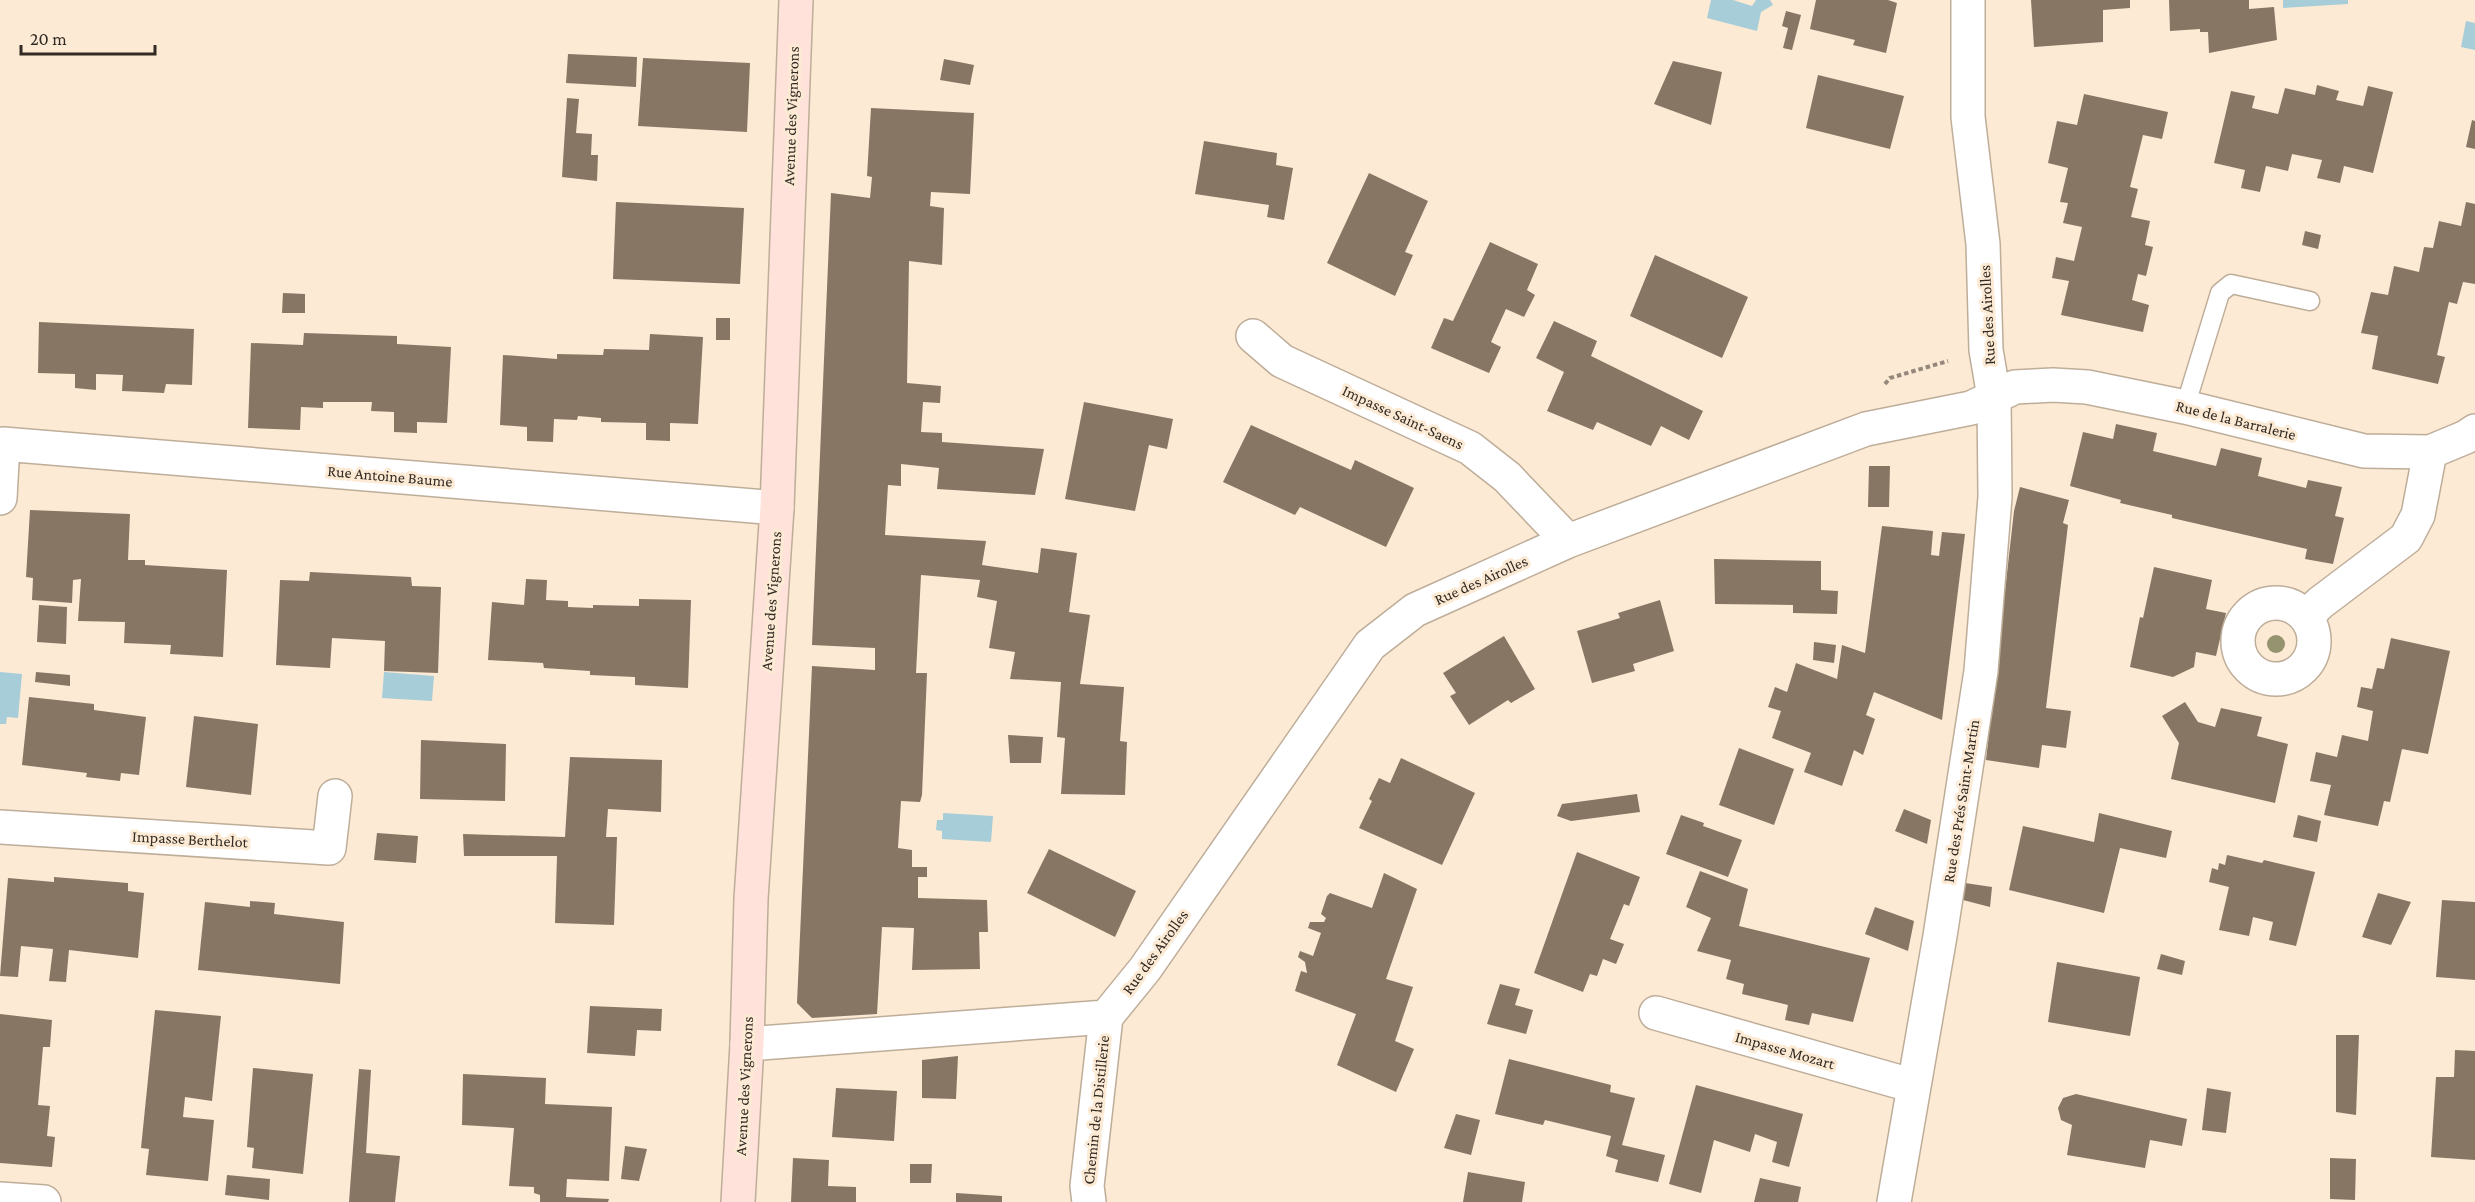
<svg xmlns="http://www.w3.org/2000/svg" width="2475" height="1202" font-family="'Crimson Pro',serif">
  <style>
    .water { fill: #a7cdd8 }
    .building { fill: #887665 }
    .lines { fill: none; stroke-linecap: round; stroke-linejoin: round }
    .lane-casing { stroke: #bead99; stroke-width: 21 }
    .street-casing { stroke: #bead99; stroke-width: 36 }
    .secondary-casing { stroke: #bead99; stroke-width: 36 }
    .path { stroke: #95887a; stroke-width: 4; stroke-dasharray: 4.5 3; stroke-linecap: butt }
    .lane { stroke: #fff; stroke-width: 18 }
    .street { stroke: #fff; stroke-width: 33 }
    .secondary { stroke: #ffe2d9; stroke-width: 33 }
    .tree { fill: #969470 }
    .labels { text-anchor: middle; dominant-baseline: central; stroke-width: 6; stroke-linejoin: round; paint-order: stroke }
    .street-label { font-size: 16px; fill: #322b23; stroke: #fcead5 }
  </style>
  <rect width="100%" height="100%" fill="#fcead5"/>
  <path class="water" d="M1711,0h22l19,6 4,-6h14l3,5 -12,7 -4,19 -50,-13z
    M2283,0h65v4l-65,4z
    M2466,21l9,2v27l-14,-3z
    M0,672l22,2 -4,44 -11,-1 -1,7h-6z
    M384,672l50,4 -2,25 -50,-3z
    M943,813l50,3 -2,26 -49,-3v-8l-6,-1 1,-10h6z"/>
  <path class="building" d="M1816,0h72l9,3 -11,50 -33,-8 2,-5 -45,-11z
    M2031,0h99v8l-27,2v32l-69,5z
    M2169,0h80v9l25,-2 3,33 -68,13 -1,-21h-8v-3l-30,2z
    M1786,11l15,4 -9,35 -9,-2 5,-20 -6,-2z
    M568,54l69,3 -1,30 -70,-4z
    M643,58l107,5 -3,69 -109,-6z
    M944,59l30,6 -4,20 -30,-5z
    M1673,61l49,11 -11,53 -57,-21z
    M1818,75l86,21 -14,53 -84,-21z
    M2317,85l22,6 -3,9 27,6 5,-20 25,6 -20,81 -29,-7 -4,17 -23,-5 5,-18 -30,-6 -4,17 -22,-5 -6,26 -19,-4 4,-18 -31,-7 17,-72 24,5 -3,12 26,6 7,-26 30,7z
    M2084,94l84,18 -6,27 -19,-4 -13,52 8,2 -7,28 19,4 -5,24 8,2 -7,29 -8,-2 -6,26 17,5 -6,27 -82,-17 8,-34 -17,-3 4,-21 18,4 8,-34 -19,-4 5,-20 -8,-1 8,-34 -20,-5 9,-42 20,4z
    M567,98l12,1 -3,34 16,1 -1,21h7l-1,26 -35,-4z
    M871,108l103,5 -4,81 -39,-2 -1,14 14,2 -2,57 -33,-4 -2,122 34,3 -1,17 -17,-1 -2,30 21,1v9l102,7 -9,46 -98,-6 2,-21 -38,-4v22l-13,-1 -3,50 101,6 -4,24 56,8 3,-25 36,5 -8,59 21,3 -10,69 44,3 -4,54 7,1 -2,53 -64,-1 4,-56 -8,-1 4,-55 -51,-3 5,-27 -26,-4 8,-47 -20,-4 3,-17 -59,-5 -5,98h11l-5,122 -2,7 -19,-1 -3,47 14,2v17h15v10h-9v21l69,2 1,32h-9l1,37 -68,1 2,-42 -32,-1 -5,87 -65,4 -15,-15 15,-337 63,4v-22l-63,-3 19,-452 39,5 2,-21 -5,-1z
    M2472,120l3,1v28l-9,-2z
    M1204,141l73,12 -1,12 17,3 -9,52 -17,-3 2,-12 -74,-11z
    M1369,173l59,28 -23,51 8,3 -18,41 -68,-33z
    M616,202l128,6 -4,76 -127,-5z
    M2466,202l9,2v80l-12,-2 -6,22 -8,-2 -12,53 8,2 -7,27 -66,-15 6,-33 -17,-3 10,-41 17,3 6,-29 25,6 5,-25 9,1 6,-27 22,5z
    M2305,231l16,4 -3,14 -16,-4z
    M1490,242l48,22 -11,26 8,5 -11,22 -18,-8 -15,33 10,5 -12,26 -58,-25 13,-30 9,3z
    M1655,255l93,42 -26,61 -92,-42z
    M283,293l22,1v19h-23z
    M716,318h14v22h-14z
    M1554,321l43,20 -6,15 112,55 -14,29 -28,-14 -10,20 -54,-24 -4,8 -46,-19 17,-39 -28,-14z
    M39,322l155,7 -2,56 -26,-1 -2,9 -42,-2 1,-16 -27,-1v16l-21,-2v-14l-37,-1z
    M304,333l93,3v8l54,3 -4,76 -30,-1v11l-23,-1v-20l-23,-1 1,-9h-49v6l-22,-1 -1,23 -52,-2 3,-85 52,2z
    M650,334l53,3 -5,87 -28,-1v18l-24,-1v-17l-45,-1v-4l-23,-2 -1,4 -23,-1 -1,23 -26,-1v-14l-27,-2 3,-70 54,4v-5l46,1 1,-6 45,1z
    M1084,402l89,17 -6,30 -18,-4 -14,66 -70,-12z
    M2116,424l41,9 -4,18 63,15 5,-18 41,10 -4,18 48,12 2,-8 34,7 -7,29 9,2 -11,46 -28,-5 2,-10 -135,-31v-3l-52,-12 1,-3 -51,-14 13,-54 30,7z
    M1251,425l100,45 4,-10 59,28 -28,59 -86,-40 -5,8 -72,-33z
    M1869,466h21l-1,41h-21z
    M2020,487l49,13 -6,23 5,2 -22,183 25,3 -5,37 -24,-3 -3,23 -53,-8 28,-249z
    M30,510l100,4 -2,46h17v5l82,5 -4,87 -53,-3 1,-9 -47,-2 1,-21 -47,-1 3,-42 -8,1 -1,23 -40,-3 1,-22 -7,-1z
    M1882,526l51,5 -2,24 8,1 3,-24 23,2 -23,186 -68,-28 -8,23 9,4 -12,36 -9,-5 -12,36 -38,-14 7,-19 -39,-15 9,-27 -13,-4 7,-20 12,5 9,-29 41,16 5,-34 23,8z
    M1714,559l107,2v29l17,1 -1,23 -44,-1v-8l-78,-1z
    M2154,567l58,13 -6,29 20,4 -10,43 -20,-4 -2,15 -21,10 -43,-10 10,-50 3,1z
    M310,572l101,5 1,9 29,1 -3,86 -54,-2 1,-30 -53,-3 -2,30 -54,-3 4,-85 29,1z
    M526,579l21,1 -1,20 22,1v6l25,1v-3l46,1v-7l52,1 -3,88 -53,-3v-8l-45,-2v-4l-46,-3 -1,-5 -55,-3 4,-58 32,3z
    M1660,600l14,51 -41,13 2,7 -43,12 -15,-52 43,-13 -2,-5z
    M39,605l28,2 -1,37 -29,-2z
    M1504,636l31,53 -24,14 -3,-3 -39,25 -19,-29 6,-3 -13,-20z
    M2391,638l59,13 -22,103 -26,-5 -12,53 -6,-1 -6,25 -54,-11 7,-30 -21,-4 6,-29 21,5 5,-22 26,6 5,-30 -16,-4 4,-20 11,2 5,-21 7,1z
    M1814,642l22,3 -2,18 -21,-3z
    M36,672l34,3v11l-35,-4z
    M29,697l65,7v6l52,7 -7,58 -18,-2 -1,8 -34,-4 1,-4 -65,-8z
    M2185,702l13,20 17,5 6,-19 41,9 -5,19 31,8 -13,59 -104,-24 8,-36 -17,-27z
    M194,716l64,8 -7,71 -65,-8z
    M1008,735l35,2 -2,26h-31z
    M421,740l85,4 -1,57 -85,-2z
    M1739,748l55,21 -20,56 -55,-20z
    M570,757l92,3 -1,52 -53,-3 -2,28h11l-3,88 -59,-2 2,-67h-93l-1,-22 102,3z
    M1401,758l74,35 -33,72 -83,-37 13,-27 -3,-2 10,-21 11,5z
    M1637,794l3,18 -69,9 -14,-5 5,-12z
    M1904,809l27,11 -4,24 -32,-13z
    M2099,813l73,18 -6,27 -46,-10 -16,65 -95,-23 14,-64 71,16z
    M1681,815l23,8 -1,3 39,14 -14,37 -62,-23z
    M2298,815l23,6 -4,21 -24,-5z
    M377,833l41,3 -2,27 -42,-3z
    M1049,849l87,42 -21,46 -88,-44z
    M1577,852l63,25 -11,29 -5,-2 -14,35 14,5 -8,20 -13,-5 -6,17 -7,-2 -7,18 -49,-19z
    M2227,855l35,8 2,-3 51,12 -19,74 -27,-6 4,-18 -20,-5 -4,19 -30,-6 10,-43 -20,-5 3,-14 6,2 1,-7 6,2z
    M1700,871l48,18 -9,37 131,32 -17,64 -41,-9 -3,12 -24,-5 3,-15 -46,-11 2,-10 -18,-5 5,-19 -34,-9 14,-33 -25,-11z
    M1384,873l33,16 -31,90 27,8 -18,54 19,8 -18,43 -59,-27 19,-51 -61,-23 6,-20 6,2 -2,-11 -7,-5 2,-6 13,5 8,-23 -13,-5 2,-6h14l2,-4 -5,-4 6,-18 3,-3 42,15z
    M54,877l74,6v8l16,2 -6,65 -69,-8 -3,32 -17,-1 4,-32 -32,-3 -3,31 -18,-1 8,-98 46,4z
    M1965,883l27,4 -2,20 -27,-7z
    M2378,893l33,9 -20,43 -29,-8z
    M2442,900l33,2v78l-39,-3z
    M250,901l25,2 -1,11 70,8 -4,62 -142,-14 7,-68 45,5z
    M1875,907l39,14 -6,30 -43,-17z
    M2161,954l24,7 -3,14 -25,-6z
    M2057,962l83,15 -10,59 -82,-14z
    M1500,984l20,5 -5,16 18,5 -7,24 -39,-10z
    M590,1006l72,3 -1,22 -24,-1 -2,26 -48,-3z
    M155,1010l66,6 -9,85 -27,-4 -2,20 31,3 -6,61 -62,-6 3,-26 -8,-1z
    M0,1014l52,6 -2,27h-7l-5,58 12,1 -3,30 8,1 -3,30 -52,-4z
    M2336,1035h23l-3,80 -20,-3z
    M2455,1050l20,1v109l-44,-3 5,-80h18z
    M958,1056l-2,43 -34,-1v-38z
    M1509,1059l102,26 -1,7 25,6 -13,47 43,10 -7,27 -43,-10 3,-12 -12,-4 5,-20 -66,-16 -2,5 -48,-11z
    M253,1068l60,6 -10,100 -51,-6 2,-20 -7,-1z
    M359,1069l12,1 -5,83 34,3 -5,46h-46z
    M463,1074l83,4 -1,26 67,3 -3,74 -42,-2 -1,18 43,2 -1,3h-68v-7l-6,-2v-6l-25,-1 5,-58 -52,-3z
    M1696,1085l107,29 -14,53 -17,-5 5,-20 -22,-8 -5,18 -36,-12 -13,53 -32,-9z
    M836,1088l61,3 -3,50 -62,-4z
    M2207,1088l24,4 -5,41 -24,-3z
    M2076,1094l111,25 -5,27 -32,-6 -5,28 -78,-13 5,-30 -11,-5 -3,-12 5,-10z
    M1456,1114l24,6 -9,35 -27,-7z
    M625,1146l22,3 -8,32 -18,-2z
    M793,1158l36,2 -1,26 28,1v15h-65z
    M2330,1158l26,1 -1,41 -25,-1z
    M910,1164h22l-1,19h-21z
    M1468,1172l57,10 -3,20h-59z
    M227,1175l43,4 -1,21 -44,-5z
    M1760,1178l41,9 -3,15h-44z
    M956,1193l46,3v6h-46z"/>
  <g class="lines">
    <g class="lane-casing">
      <path id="lane" d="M2185,407l35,-114 11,-9 79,17"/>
    </g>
    <g class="street-casing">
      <path id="street" d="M1253,336l29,25 188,87 37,29 61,64
        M0,498l3,-54 774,64
        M2238 641a38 38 0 1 1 76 0a38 38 0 1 1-76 0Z
        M2306,617l14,-14 86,-65 12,-23 12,-63
        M0,827l329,21 6,-52
        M1656,1013l258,73
        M747,1044l359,-27 39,-48 225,-324 45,-35 153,-69 298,-112 105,-21 44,-21 38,-2 34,2 98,20 179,44 66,1 36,-15 9,-6
        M0,1199l44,3
        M1089,1202l-2,-16 19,-169
        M1894,1202l46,-266 41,-265 14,-174 -1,-100 -8,-47 -3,-106 -15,-127v-117"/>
    </g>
    <g class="secondary-casing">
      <path id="secondary" d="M738,1202l9,-158 4,-145 26,-391 19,-508"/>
    </g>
    <path class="path" d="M1885,384l5,-6 58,-17"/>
    <use href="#lane" class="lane"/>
    <use href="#street" class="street"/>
    <use href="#secondary" class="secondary"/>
  </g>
  <circle class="tree" cx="2276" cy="644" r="9"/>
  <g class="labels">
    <g class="street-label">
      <text transform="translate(791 116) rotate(-88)">Avenue des Vignerons</text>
      <text transform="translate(1987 315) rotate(-93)">Rue des Airolles</text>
      <text transform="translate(1403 417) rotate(25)">Impasse Saint-Saens</text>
      <text transform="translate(2236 420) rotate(14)">Rue de la Barralerie</text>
      <text transform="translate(390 476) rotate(5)">Rue Antoine Baume</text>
      <text transform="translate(1481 580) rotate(-24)">Rue des Airolles</text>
      <text transform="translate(771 601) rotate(-86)">Avenue des Vignerons</text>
      <text transform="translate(1961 801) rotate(-81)">Rue des Prés Saint-Martin</text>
      <text transform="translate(190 839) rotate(3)">Impasse Berthelot</text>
      <text transform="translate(1155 952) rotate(-54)">Rue des Airolles</text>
      <text transform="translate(1785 1050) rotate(16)">Impasse Mozart</text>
      <text transform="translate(744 1086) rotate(-87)">Avenue des Vignerons</text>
      <text transform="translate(1096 1110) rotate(-84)">Chemin de la Distillerie</text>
    </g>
  </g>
  <path d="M21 45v9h134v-9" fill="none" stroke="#322b23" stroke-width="3"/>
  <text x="30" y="45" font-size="18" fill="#322b23" stroke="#fcead5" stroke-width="4.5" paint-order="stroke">20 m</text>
</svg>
